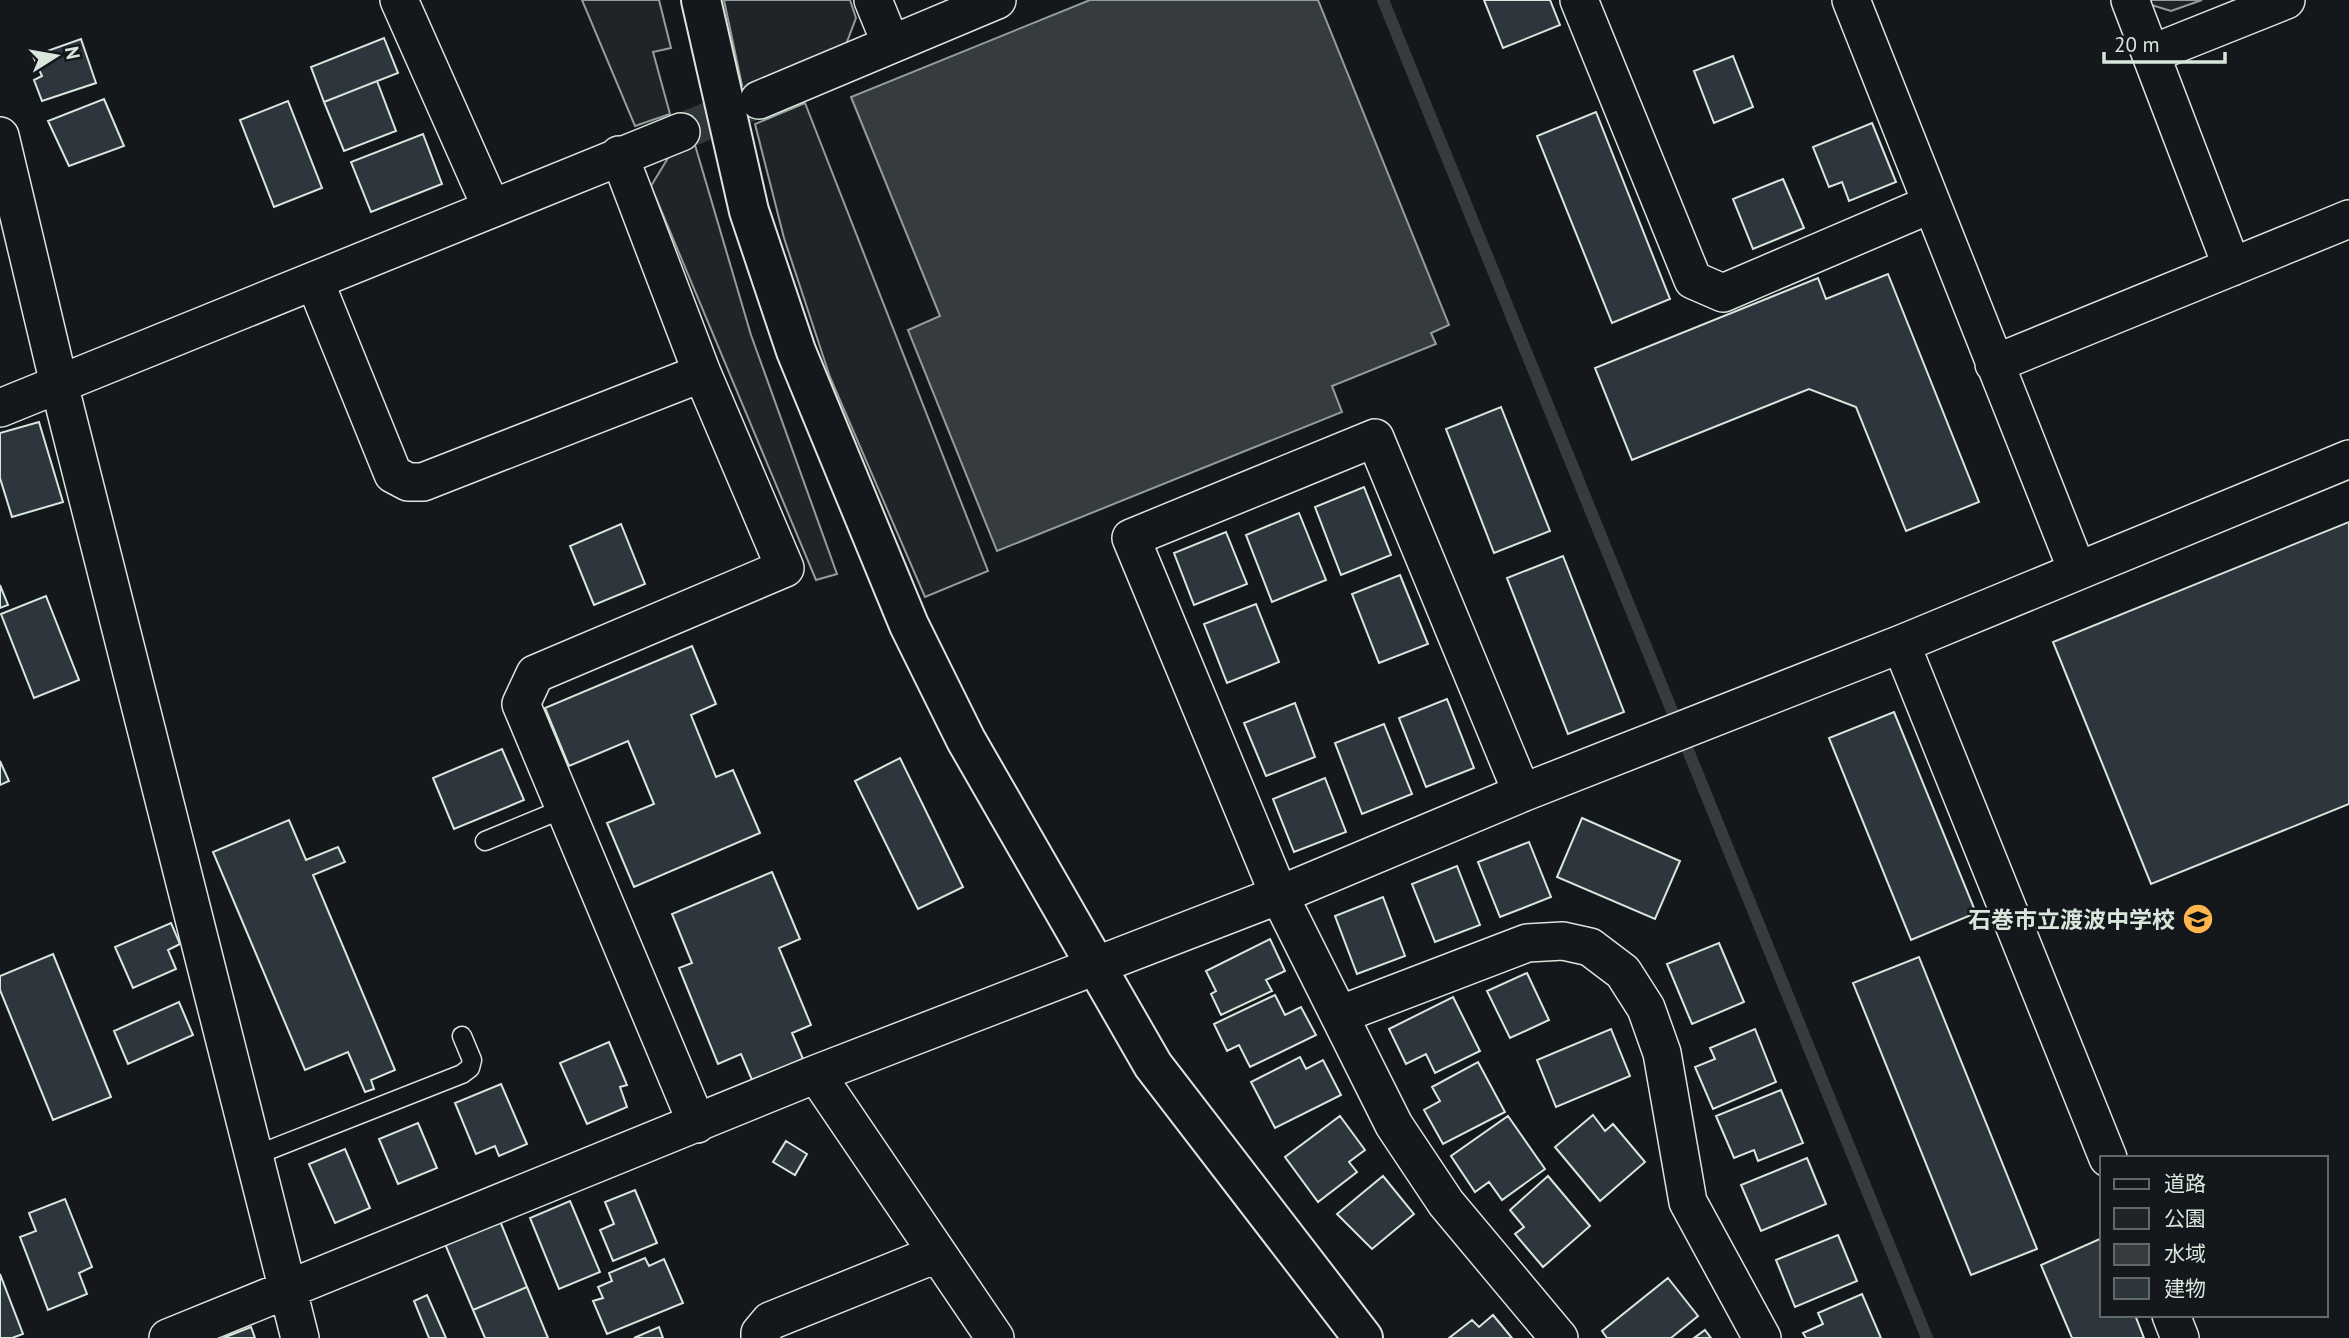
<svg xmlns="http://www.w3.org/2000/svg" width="2349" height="1338" font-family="'PT Sans','Noto Sans JP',sans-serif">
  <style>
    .green { fill: #202428; stroke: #939e99; stroke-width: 2 }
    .water { fill: #363b3e; stroke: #939e99; stroke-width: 2 }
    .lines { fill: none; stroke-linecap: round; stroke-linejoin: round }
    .stream { stroke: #363b3e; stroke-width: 12 }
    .building { fill: #2c363c; stroke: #d8e6dc; stroke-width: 2 }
    .street-tunnel { stroke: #313739; stroke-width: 37; stroke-dasharray: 37 18; stroke-linecap: butt }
    .lane-casing { stroke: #d8e6dc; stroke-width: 21 }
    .street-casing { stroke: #d8e6dc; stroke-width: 40 }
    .secondary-casing { stroke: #d8e6dc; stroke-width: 42 }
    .lane { stroke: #14181c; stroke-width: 18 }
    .street { stroke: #14181c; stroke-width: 37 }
    .secondary { stroke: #14181c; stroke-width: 38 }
    .labels { text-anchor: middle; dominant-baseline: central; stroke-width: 5; stroke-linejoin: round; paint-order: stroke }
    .poi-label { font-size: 23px; font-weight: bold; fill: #d8e6dc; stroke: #14181c; text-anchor: end }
  </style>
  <rect width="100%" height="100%" fill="#14181c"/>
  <path class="green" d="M582,0h77l12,48 -18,4 17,62 -35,12z
    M724,0h126l6,18 -11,29 -102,43z
    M2146,0h56l-31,11 -23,-7z
    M805,103l183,468 -63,26 -95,-220 -46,-139 -29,-114z
    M695,145l56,190 86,239 -21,6 -165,-394 20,-33z"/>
  <path class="water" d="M1090,0h228l131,325 -18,8 5,11 -104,42 10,26 -345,139 -89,-221 32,-14 -89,-219z"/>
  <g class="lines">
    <path class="stream" d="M1383,0l544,1338"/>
  </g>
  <path class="building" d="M1484,0h66l10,25 -57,23z
    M384,38l14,35 -74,29 -13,-35z
    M81,39l15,44 -54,18 -8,-21 8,-4 -9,-20z
    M1733,56l20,51 -39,16 -20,-52z
    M377,81l19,50 -52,20 -20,-49z
    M104,99l20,47 -55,20 -21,-45z
    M288,101l34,87 -48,19 -34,-87z
    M1596,112l74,187 -58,24 -75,-187z
    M1872,123l24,59 -47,19 -7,-19 -13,5 -16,-40z
    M423,134l19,50 -71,28 -20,-50z
    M1783,179l21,49 -51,21 -20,-50z
    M1888,274l91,228 -73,29 -50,-124 -47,-18 -177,71 -37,-92 223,-90 8,21z
    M1501,407l49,124 -56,22 -48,-124z
    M39,422l24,80 -51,15 -12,-39v-45z
    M1364,487l27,68 -50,20 -26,-68z
    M1299,513l27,67 -54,22 -26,-67z
    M2349,522v282l-198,80 -98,-242z
    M621,524l24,60 -51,21 -24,-59z
    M1226,532l21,52 -53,21 -20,-52z
    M1563,556l61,156 -56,22 -61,-156z
    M1400,575l28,69 -49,19 -27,-69z
    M0,585l8,20 -8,3z
    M46,596l33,84 -45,18 -33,-84z
    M1256,604l23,58 -52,21 -23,-59z
    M692,646l24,58 -25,11 25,62 17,-7 27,63 -126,54 -27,-64 47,-19 -26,-63 -59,25 -24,-58z
    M1447,699l27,69 -48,19 -27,-69z
    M1295,703l20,54 -49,19 -22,-53z
    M1894,712l82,201 -65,27 -82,-202z
    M1384,724l28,70 -50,20 -27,-71z
    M502,749l22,51 -70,29 -21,-51z
    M900,758l63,129 -45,22 -63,-128z
    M0,761l9,20 -9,4z
    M1325,778l21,54 -52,20 -21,-53z
    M1582,818l98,43 -25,58 -98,-42z
    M289,820l17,40 32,-13 7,15 -32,13 82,195 -24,10 3,9 -9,3 -17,-40 -43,18 -92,-218z
    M1529,842l22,55 -51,20 -22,-55z
    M1457,866l23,59 -45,17 -23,-58z
    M772,872l28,67 -21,9 32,77 -19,8 11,26 -51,21 -11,-26 -23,10 -39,-96 13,-5 -20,-49z
    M1383,897l22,59 -48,18 -22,-58z
    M171,923l9,21 -12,6 8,19 -43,19 -18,-41z
    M1270,939l15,32 -19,9 6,11 -51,24 -10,-21 5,-3 -10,-20z
    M1719,943l25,59 -52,22 -25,-60z
    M53,954l58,143 -58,23 -53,-130v-14z
    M1919,957l118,292 -66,26 -118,-292z
    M1527,973l22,47 -39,18 -23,-47z
    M1275,995l10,20 16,-8 15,28 -66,32 -11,-22 -12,6 -13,-27z
    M1453,997l27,54 -45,22 -9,-19 -20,10 -17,-35z
    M179,1002l14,33 -65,29 -14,-33z
    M1611,1029l19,47 -74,31 -19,-47z
    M1755,1029l21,53 -63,27 -18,-42 20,-8 -5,-11z
    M609,1042l18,43 -7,2 7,20 -40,17 -27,-61z
    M1300,1057l6,12 17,-9 18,35 -66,33 -24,-46z
    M1478,1062l27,50 -62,32 -19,-34 16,-9 -8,-14z
    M501,1084l26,60 -28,12 -4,-10 -19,8 -21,-51z
    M1781,1090l22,53 -45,18 -4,-11 -20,8 -18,-42z
    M1593,1115l12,16 8,-7 32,38 -45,39 -45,-54z
    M1340,1116l25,34 -16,12 8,10 -39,30 -33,-45z
    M1508,1116l37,53 -43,31 -13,-18 -14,10 -24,-36z
    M418,1123l19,45 -39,16 -19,-45z
    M786,1141l21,13 -12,21 -22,-13z
    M345,1149l25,59 -35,15 -26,-59z
    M1807,1158l19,46 -65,27 -20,-46z
    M1383,1176l31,38 -42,35 -35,-35z
    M1548,1176l42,50 -47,41 -28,-33 9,-7 -14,-17z
    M635,1190l22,53 -44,18 -13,-31 14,-6 -9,-22z
    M65,1199l27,68 -13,6 8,21 -39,16 -28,-73 16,-6 -7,-18z
    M570,1201l30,71 -41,17 -29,-71z
    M500,1221l27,66 -54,23 -28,-66z
    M1838,1235l19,46 -62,26 -19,-47z
    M2102,1238v77h33l9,23h-72l-31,-73z
    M645,1258l4,8 15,-7 19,44 -76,31 -14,-33 10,-3 -5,-11 14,-6 -3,-8z
    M0,1274l23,60 -11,4h-12z
    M1668,1278l30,38 -27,22h-64l-5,-7z
    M527,1287l21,51h-63l-12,-28z
    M1862,1294l19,44h-75l-3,-5 20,-9 -5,-11z
    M427,1295l19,43h-17l-15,-37z
    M1493,1315l19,23h-63l23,-18 7,7z
    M251,1327l4,11h-32z
    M659,1327l4,11h-29z
    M1705,1330l6,8h-17z"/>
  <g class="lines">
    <path class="street-tunnel" d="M681,132l74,-31"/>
    <g class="lane-casing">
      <path id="lane" d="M485,841l80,-33
        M254,1156l208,-82 8,-6 2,-8 -10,-24"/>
    </g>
    <g class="street-casing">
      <path id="street" d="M399,0l92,207
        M873,0l18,44
        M1579,0l114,280 30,13 208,-89
        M1851,0l226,570
        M2130,0l102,267
        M2151,54l135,-54
        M759,100l238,-100
        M0,136l59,248 241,954
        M619,155l83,218 83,195 -250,106 -14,30 176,420
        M315,282l78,192 15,8h15l279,-109
        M1994,364l355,-145
        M0,408l681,-276
        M1901,644l207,514
        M1522,793l-147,-355 -244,100 148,357 115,230 52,78 113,135
        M1339,1015l188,-72 36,-2 27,6 33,25 23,36 16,45 26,149 74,136
        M816,1074l179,264
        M2171,1315l9,23
        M168,1338l648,-264 463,-179 243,-102 379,-149 448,-185
        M760,1338v-5l10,-12 166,-67"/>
    </g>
    <g class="secondary-casing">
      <path id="secondary" d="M701,0l48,211 47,140 113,274 57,115 187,325 210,273"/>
    </g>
    <use href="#lane" class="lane"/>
    <use href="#street" class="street"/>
    <use href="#secondary" class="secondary"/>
  </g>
  <defs>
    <g id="school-disc" transform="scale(1.575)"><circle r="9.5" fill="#ffb74d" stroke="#14181c"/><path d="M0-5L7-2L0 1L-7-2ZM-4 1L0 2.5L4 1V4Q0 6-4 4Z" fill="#111"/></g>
  </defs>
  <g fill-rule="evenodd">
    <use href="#school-disc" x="2198" y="919"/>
  </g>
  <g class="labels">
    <g class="poi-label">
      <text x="2175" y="919">石巻市立渡波中学校</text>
    </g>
  </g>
  <rect x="2100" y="1156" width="228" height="161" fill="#14181c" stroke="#626a69" stroke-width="2"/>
  <rect x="2114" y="1179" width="35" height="10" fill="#14181c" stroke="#626a69" stroke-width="2"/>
  <text x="2164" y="1191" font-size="21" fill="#d8e6dc">道路</text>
  <rect x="2114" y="1208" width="35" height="21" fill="#202428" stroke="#626a69" stroke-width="2"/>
  <text x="2164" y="1226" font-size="21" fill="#d8e6dc">公園</text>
  <rect x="2114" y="1244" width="35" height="21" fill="#363b3e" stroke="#626a69" stroke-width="2"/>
  <text x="2164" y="1261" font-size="21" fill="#d8e6dc">水域</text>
  <rect x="2114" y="1278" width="35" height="21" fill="#2c363c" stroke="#626a69" stroke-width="2"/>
  <text x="2164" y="1296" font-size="21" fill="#d8e6dc">建物</text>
  <g transform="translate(56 56) rotate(79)" stroke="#14181c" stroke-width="5" paint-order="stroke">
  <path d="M0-5L12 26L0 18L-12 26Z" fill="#d8e6dc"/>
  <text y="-10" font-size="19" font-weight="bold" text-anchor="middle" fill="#d8e6dc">N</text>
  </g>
  <path d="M2104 52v10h121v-10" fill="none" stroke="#d8e6dc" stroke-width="3.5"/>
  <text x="2114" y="52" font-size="21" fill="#d8e6dc" stroke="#14181c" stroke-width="5" paint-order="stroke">20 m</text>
</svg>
